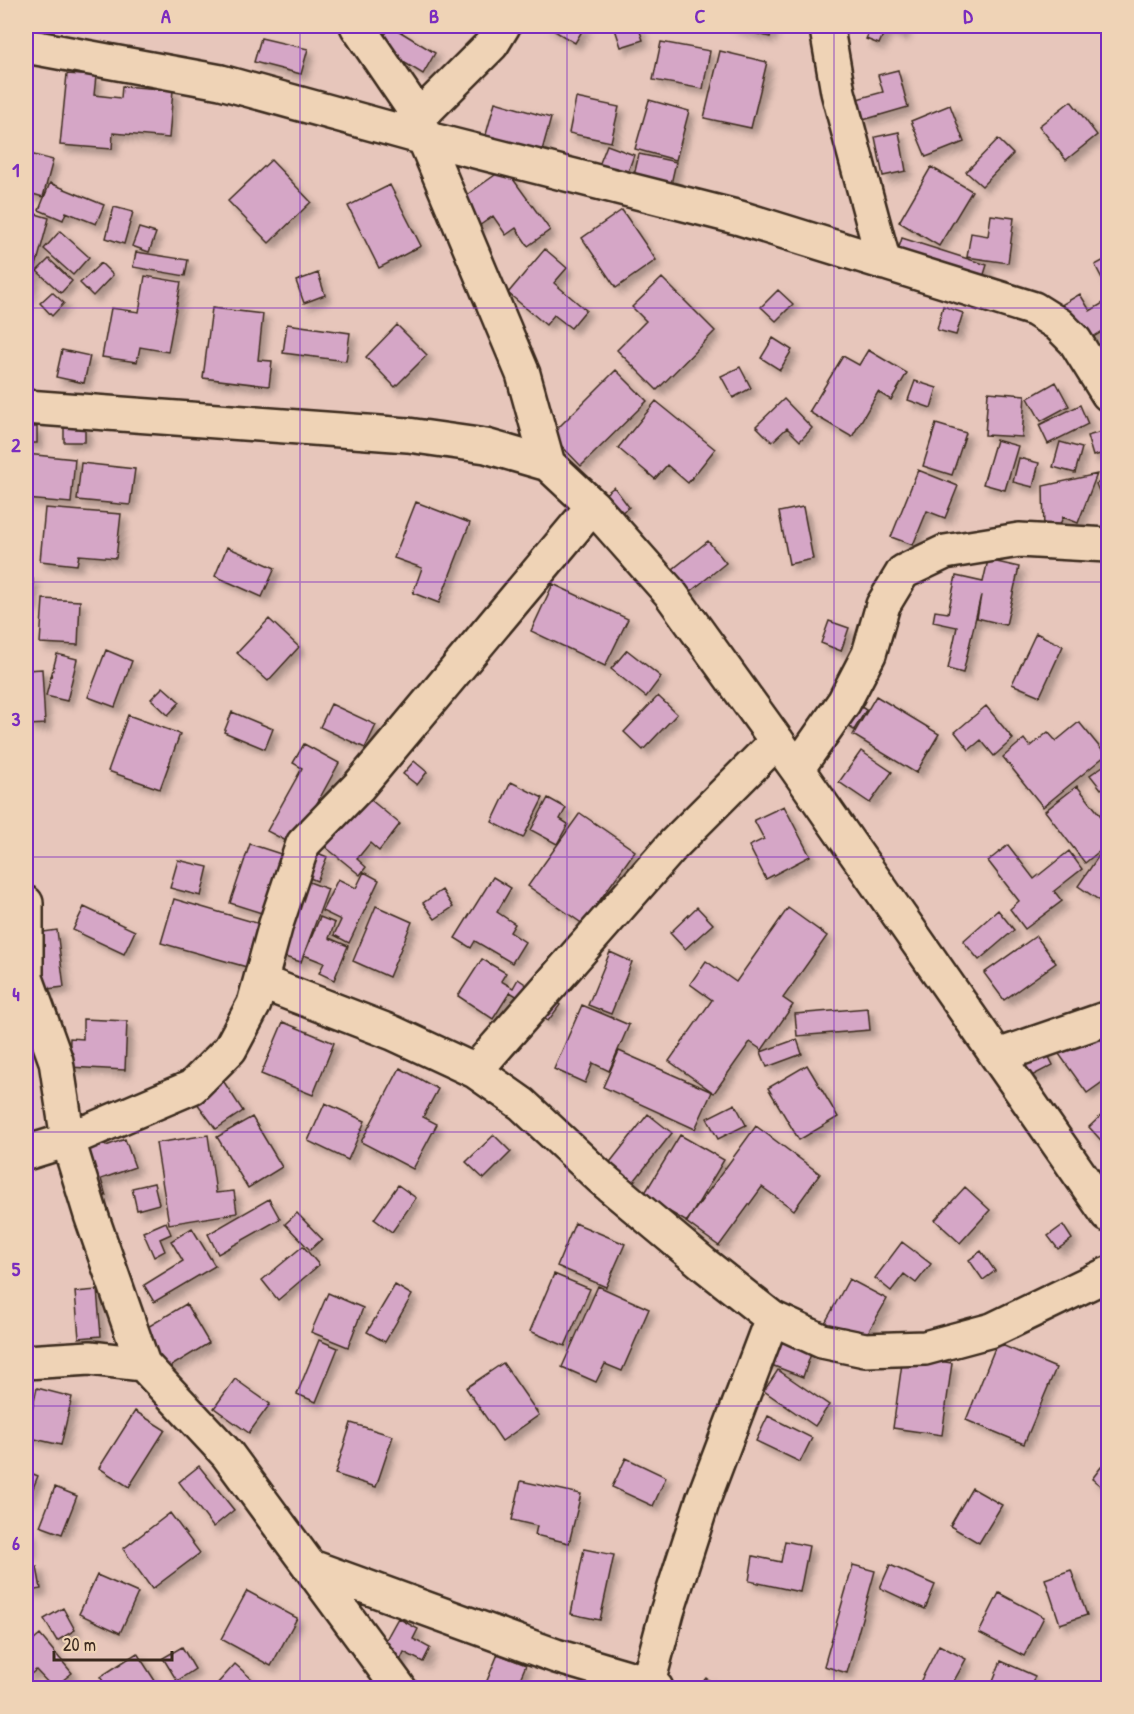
<svg xmlns="http://www.w3.org/2000/svg" width="1134" height="1714" font-family="'Patrick Hand',sans-serif">
  <style>
    .building { fill: #d5a6c6; stroke: #3b2a1e; stroke-width: 1.5; filter: url(#shadow) }
    .lines { fill: none; stroke-linecap: round; stroke-linejoin: round }
    .minor-casing { stroke: #3b2a1e; stroke-width: 38 }
    .minor { stroke: #efd3b6; stroke-width: 33 }
    .grid { fill: none; stroke: #7b2cbf; stroke-width: 1.5; stroke-opacity: 0.55 }
    .neatline { fill: none; stroke: #7b2cbf; stroke-width: 2 }
    .grid-label { font-size: 20px; text-anchor: middle; font-weight: bold; fill: #7b2cbf }
  </style>
  <defs>
    <filter id="shadow"><feDropShadow dx="5.5" dy="5.5" stdDeviation="3" flood-color="#0004"/></filter>
  </defs>
  <rect width="100%" height="100%" fill="#e7c6bb"/>
  <filter id="ink" filterUnits="userSpaceOnUse"><feTurbulence type="fractalNoise" baseFrequency=".0167" numOctaves="2"/><feDisplacementMap in="SourceGraphic" scale="12" xChannelSelector="R" yChannelSelector="G"/><feConvolveMatrix kernelMatrix="1 2 1 2 8 2 1 2 1" color-interpolation-filters="sRGB"/></filter>
  <g filter="url(#ink)">
    <path class="building" d="M391,26l44,27 -12,21 -46,-28z
      M546,26h39l-10,17z
      M614,26h24l5,14 -22,7z
      M728,26h45l-3,11z
      M872,26h34l-4,9 -16,-7 -7,16 -13,-5z
      M261,38l47,11 -7,25 -47,-12z
      M661,42l49,9 -7,38 -50,-9z
      M720,51l47,11 -16,66 -47,-10z
      M898,70l10,37 -45,13 -6,-21 26,-7 -5,-17z
      M67,74l29,2 -2,19 27,3 1,-12 51,4 -4,48 -56,-5 -1,16 -52,-4z
      M576,98l43,9 -8,35 -42,-9z
      M649,100l40,11 -13,49 -41,-11z
      M1071,101l26,34 -31,25 -27,-34z
      M495,102l56,16 -13,47 -56,-16z
      M950,105l14,37 -38,15 -15,-36z
      M1108,123v18l-8,-8z
      M899,132l7,39 -23,5 -8,-39z
      M998,139l15,15 -31,32 -16,-14z
      M607,145l27,10 -10,28 -28,-10z
      M26,153l27,7 -10,37 -17,-5z
      M639,154l37,8 -7,31 -37,-9z
      M271,160l40,42 -42,41 -41,-42z
      M931,167l41,24 -33,55 -40,-24z
      M505,168l45,62 -22,16 -12,-18 -10,7 -13,-19 -21,15 -18,-27z
      M50,183l54,22 -8,19 -30,-12 -3,8 -24,-10z
      M390,185l31,61 -42,22 -31,-62z
      M114,207l19,5 -9,32 -18,-6z
      M622,210l34,50 -40,28 -34,-50z
      M26,211l23,7 -23,85z
      M991,215l23,3 -6,45 -41,-6 4,-24 17,3z
      M139,228l17,5 -7,19 -17,-6z
      M60,231l29,26 -16,18 -29,-26z
      M902,238l85,27 -7,22 -85,-27z
      M545,249l22,19 -13,15 32,27 -15,18 -17,-13 -8,10 -38,-32z
      M136,252l52,8 -3,16 -52,-9z
      M1108,258v26l-2,2 -11,-21z
      M49,259l23,22 -11,12 -24,-22z
      M101,263l12,12 -20,21 -13,-13z
      M318,273l7,22 -21,8 -8,-22z
      M145,276l36,6 -13,70 -28,-5 -3,15 -35,-5 9,-49 28,4z
      M662,278l53,53 -58,59 -40,-40 29,-29 -14,-14z
      M778,290l15,14 -17,17 -15,-14z
      M52,292l12,11 -12,13 -12,-13z
      M1080,294l10,17 18,-11v28l-28,17 -22,-38z
      M943,306l20,7 -7,22 -19,-5z
      M212,308l51,6 -5,46 14,1 -3,25 -66,-8z
      M287,324l63,9 -4,28 -63,-8z
      M397,325l30,30 -32,32 -29,-30z
      M773,338l19,12 -12,20 -19,-12z
      M1106,341l2,4v42l-20,-35z
      M62,350l28,6 -6,27 -28,-6z
      M868,350l39,23 -16,27 -13,-8 -26,45 -43,-25 34,-56 16,9z
      M740,367l11,21 -18,10 -12,-22z
      M616,370l31,31 -66,65 -30,-31z
      M915,381l22,7 -6,20 -23,-8z
      M1056,382l13,24 -28,15 -13,-23z
      M988,392l37,3 -3,42 -37,-2z
      M784,399l28,29 -12,13 -13,-13 -15,14 -16,-16z
      M656,401l59,48 -27,34 -21,-18 -12,14 -37,-31z
      M1080,405l8,19 -40,20 -9,-19z
      M936,424l30,9 -14,42 -29,-9z
      M64,425l21,1v16h-21z
      M26,427h11v16h-11z
      M1105,431l3,12v9l-15,4 -6,-20z
      M996,440l22,6 -13,44 -22,-6z
      M1060,442l22,6 -7,25 -22,-6z
      M26,454l49,5 -4,44 -45,-4z
      M1019,458l20,5 -6,24 -20,-5z
      M81,463l54,6 -5,36 -53,-5z
      M918,470l40,16 -13,32 -18,-7 -14,34 -22,-8z
      M1097,474l-19,49 -15,-6 -8,20 -11,-5 -1,-46z
      M1108,479v33l-12,-28z
      M614,487l15,20 -17,12 -14,-19z
      M416,502l54,21 -31,80 -26,-10 9,-25 -28,-10z
      M803,507l10,52 -24,5 -10,-52z
      M45,508l76,6 -5,44 -37,-3 -2,10 -37,-4z
      M708,541l18,22 -41,33 -17,-23z
      M227,547l48,21 -13,29 -47,-21z
      M988,560l31,7 -13,58 -29,-7 4,-23 -18,78 -15,-4 9,-42 -24,-5 2,-11 13,2 8,-37 27,6z
      M26,579h7l-1,26h-6z
      M553,584l75,35 -23,47 -74,-35z
      M43,599l37,2 -2,44 -38,-2z
      M269,619l30,28 -31,34 -31,-28z
      M829,621l20,7 -8,23 -20,-8z
      M1036,633l27,13 -23,50 -28,-12z
      M106,650l26,11 -17,46 -27,-10z
      M627,650l34,27 -15,20 -35,-28z
      M57,654l20,5 -10,42 -21,-5z
      M42,669l3,55 -16,1 -3,-55z
      M163,687l17,15 -12,13 -17,-16z
      M658,696l19,18 -34,36 -19,-18z
      M876,696l63,38 -23,39 -63,-38z
      M849,699l17,11 -12,20 -18,-11z
      M331,704l45,21 -11,23 -45,-21z
      M986,706l27,33 -19,17 -13,-16 -12,10 -14,-18z
      M232,712l41,17 -8,20 -41,-17z
      M128,715l52,19 -20,55 -52,-18z
      M1079,722l27,33 -63,52 -40,-50 21,-18 6,8 18,-15 8,9z
      M304,744l35,19 -45,82 -27,-14 35,-63 -9,-5z
      M861,751l31,21 -22,31 -31,-21z
      M414,761l13,11 -10,13 -14,-11z
      M1106,764l2,4v16l-7,5 -11,-14z
      M511,782l32,16 -20,40 -31,-16z
      M1077,786l31,39v19l-23,19 -40,-52z
      M360,791l40,33 -21,27 -9,-8 -13,16 9,8 -6,8 -42,-34z
      M548,798l18,10 -6,11 8,5 -11,20 -26,-14z
      M784,806l26,50 -44,23 -17,-33 15,-7 -10,-19z
      M580,813l55,38 -52,73 -55,-38z
      M250,844l37,12 -19,59 -38,-12z
      M1008,845l26,34 35,-28 13,18 -28,22 8,10 -37,28 -15,-20 9,-8 -31,-40z
      M313,851l14,6 -10,24 -14,-6z
      M1100,854l8,6v46l-30,-20z
      M178,860l30,7 -7,29 -31,-8z
      M364,872l15,8 -30,63 -15,-8 7,-15 -19,-9 16,-32 18,9z
      M493,877l18,11 -14,24 18,12 -5,8 15,10 -13,21 -37,-22 -4,7 -16,-10z
      M301,879l27,10 -27,73 -26,-8z
      M442,890l11,17 -18,12 -12,-16z
      M174,899l93,27 -13,43 -93,-26z
      M376,906l36,16 -23,55 -36,-16z
      M84,907l51,24 -11,23 -51,-24z
      M697,907l16,17 -28,25 -15,-16z
      M788,908l39,28 -44,62 10,7 -31,45 -12,-8 -36,51 -45,-32 43,-61 -22,-16 16,-23 30,21z
      M998,910l16,20 -35,30 -16,-19z
      M320,917l15,6 -6,15 19,8 -14,34 -15,-7 5,-10 -20,-8z
      M57,930l7,57 -26,3 -8,-56z
      M1036,936l20,27 -52,37 -20,-27z
      M610,952l22,10 -21,52 -23,-9z
      M482,959l24,14 -5,8 12,7 5,-9 13,9 -8,12 -13,-8 -17,27 -35,-23z
      M547,995l13,10 -12,16 -13,-10z
      M582,1005l47,20 -20,46 -16,-8 -8,20 -31,-14z
      M868,1008l2,22 -73,6 -2,-22z
      M83,1019l44,2 -2,49 -56,-3 1,-29 13,1z
      M283,1022l51,21 -21,52 -52,-21z
      M1094,1029l14,20v29l-21,15 -28,-39z
      M797,1039l5,15 -35,13 -6,-15z
      M1043,1045l10,20 -31,16 -10,-20z
      M619,1051l93,41 -17,37 -92,-42z
      M807,1065l31,52 -39,23 -31,-52z
      M400,1068l38,21 -15,28 14,7 -24,45 -52,-27z
      M222,1079l21,32 -27,18 -22,-30z
      M325,1103l40,18 -17,39 -40,-19z
      M735,1104l11,21 -28,14 -11,-21z
      M1108,1109v39l-19,-21z
      M648,1114l24,19 -48,61 -24,-19z
      M252,1117l30,50 -34,21 -31,-51z
      M756,1126l64,48 -26,36 -32,-23 -43,59 -33,-24z
      M102,1132l4,14 19,-7 10,28 -34,12 5,17 -12,4 -21,-58z
      M208,1135l8,58 18,-2 3,22 -68,11 -13,-81z
      M494,1135l17,17 -27,27 -18,-17z
      M680,1135l44,25 -37,62 -44,-26z
      M154,1183l5,21 -22,6 -5,-22z
      M398,1185l18,13 -24,34 -18,-13z
      M965,1187l25,23 -30,33 -25,-23z
      M269,1199l11,20 -62,35 -10,-20z
      M297,1213l25,26 -12,11 -25,-26z
      M166,1222l5,12 -11,5 5,12 -11,6 -11,-25z
      M575,1223l50,21 -19,43 -49,-21z
      M1063,1225l9,14 -14,10 -10,-13z
      M192,1228l23,38 -61,36 -10,-17 39,-24 -12,-20z
      M902,1242l29,22 -15,19 -12,-9 -13,17 -16,-13z
      M303,1246l16,19 -41,35 -16,-20z
      M981,1251l14,20 -12,9 -14,-20z
      M554,1274l36,15 -25,57 -35,-15z
      M849,1279l38,20 -25,44 -37,-20z
      M395,1285l17,10 -27,47 -18,-10z
      M598,1286l51,23 -27,62 -17,-7 -9,18 -34,-15z
      M97,1290l4,46 -22,2 -4,-46z
      M328,1293l35,15 -15,39 -37,-15z
      M186,1304l23,39 -44,27 -24,-39z
      M776,1335l37,13 -10,29 -37,-14z
      M319,1340l19,8 -22,54 -19,-8z
      M997,1343l59,25 -32,76 -58,-24z
      M903,1356l49,7 -10,72 -49,-7z
      M503,1363l36,52 -37,26 -36,-53z
      M778,1370l51,35 -14,21 -51,-35z
      M235,1379l35,25 -21,29 -35,-25z
      M37,1388l35,9 -11,48 -35,-8z
      M135,1411l30,19 -36,57 -30,-19z
      M768,1416l44,22 -12,24 -44,-21z
      M351,1423l42,13 -17,51 -41,-13z
      M626,1458l40,19 -13,29 -41,-19z
      M1108,1458v34l-16,-13z
      M199,1466l35,44 -21,17 -34,-45z
      M26,1471l12,5 -10,24 -2,-1z
      M521,1481l60,13 -12,49 -34,-8 2,-9 -25,-6z
      M55,1487l22,9 -15,38 -22,-8z
      M972,1488l30,17 -23,38 -29,-17z
      M170,1513l30,40 -48,36 -29,-40z
      M26,1532h4v22h-4z
      M785,1541l24,5 -9,46 -51,-11 4,-25 28,6z
      M584,1549l30,6 -14,65 -29,-6z
      M853,1565l22,6 -28,102 -23,-7z
      M890,1565l45,20 -10,24 -45,-21z
      M37,1567l4,22 -11,2 -4,-21z
      M1071,1570l16,45 -27,9 -15,-45z
      M97,1575l41,18 -18,40 -41,-19z
      M247,1591l50,27 -26,48 -50,-27z
      M999,1593l45,24 -20,39 -45,-23z
      M63,1608l12,22 -18,11 -13,-22z
      M398,1618l20,11 -5,10 17,9 -7,14 -19,-10 -7,15 -20,-11z
      M40,1635l32,38 -19,15 -17,-18 -10,8v-31z
      M939,1645l27,14 -16,29h-33z
      M182,1647l13,22 -18,12 -14,-23z
      M137,1653l22,34 -51,1 -8,-11z
      M498,1654l28,11 -10,23h-32z
      M1001,1661l34,15 -5,12h-40z
      M235,1664l18,16 -8,8h-23l-5,-4z
      M706,1678l15,10h-23z"/>
    <g class="lines">
      <g class="minor-casing">
        <path id="minor" d="M357,26l62,91 5,21 99,236 25,90
          M828,26v9l10,57 46,171
          M26,46l195,36 203,56 316,80 294,91 24,15 17,17 33,53
          M419,117l73,-73 11,-18
          M26,407l382,28 78,11 62,18 45,42 77,87 127,176 311,446
          M797,769l47,-67 25,-48 14,-49 20,-33 42,-20 74,-12 89,5
          M26,903v75l30,83 12,79 23,75 52,149
          M261,982l132,51 82,38 47,33 79,74 104,87 67,53 50,23 43,9 60,-2 67,-18 116,-56
          M998,1056l110,-38
          M475,1071l199,-227 103,-103
          M26,1153l42,-13 124,-53 38,-38 24,-45 22,-80 27,-80 56,-58 234,-280
          M26,1362l64,-4 53,6 84,90 172,234
          M309,1566l247,90 92,27 8,5
          M645,1688l3,-5 19,-71 36,-112 69,-182"/>
      </g>
      <use href="#minor" class="minor"/>
    </g>
  </g>
  <path class="grid" d="M300,26v1662M567,26v1662M834,26v1662M26,308h1082M26,582h1082M26,857h1082M26,1132h1082M26,1406h1082"/>
  <rect width="1134" height="1714" fill="none" stroke="#efd3b6" stroke-width="66"/>
  <path d="M54 1651v9h118v-9" fill="none" stroke="#3b2a1e" stroke-width="3"/>
  <text x="63" y="1651" font-size="18" fill="#3b2a1e" stroke="#efd3b6" stroke-width="4.5" paint-order="stroke">20 m</text>
  <rect x="33" y="33" width="1068" height="1648" class="neatline"/>
  <g class="grid-label">
    <text x="166" y="23">A</text>
    <text x="434" y="23">B</text>
    <text x="700" y="23">C</text>
    <text x="968" y="23">D</text>
    <text x="16" y="177">1</text>
    <text x="16" y="452">2</text>
    <text x="16" y="726">3</text>
    <text x="16" y="1001">4</text>
    <text x="16" y="1276">5</text>
    <text x="16" y="1550">6</text>
  </g>
</svg>
